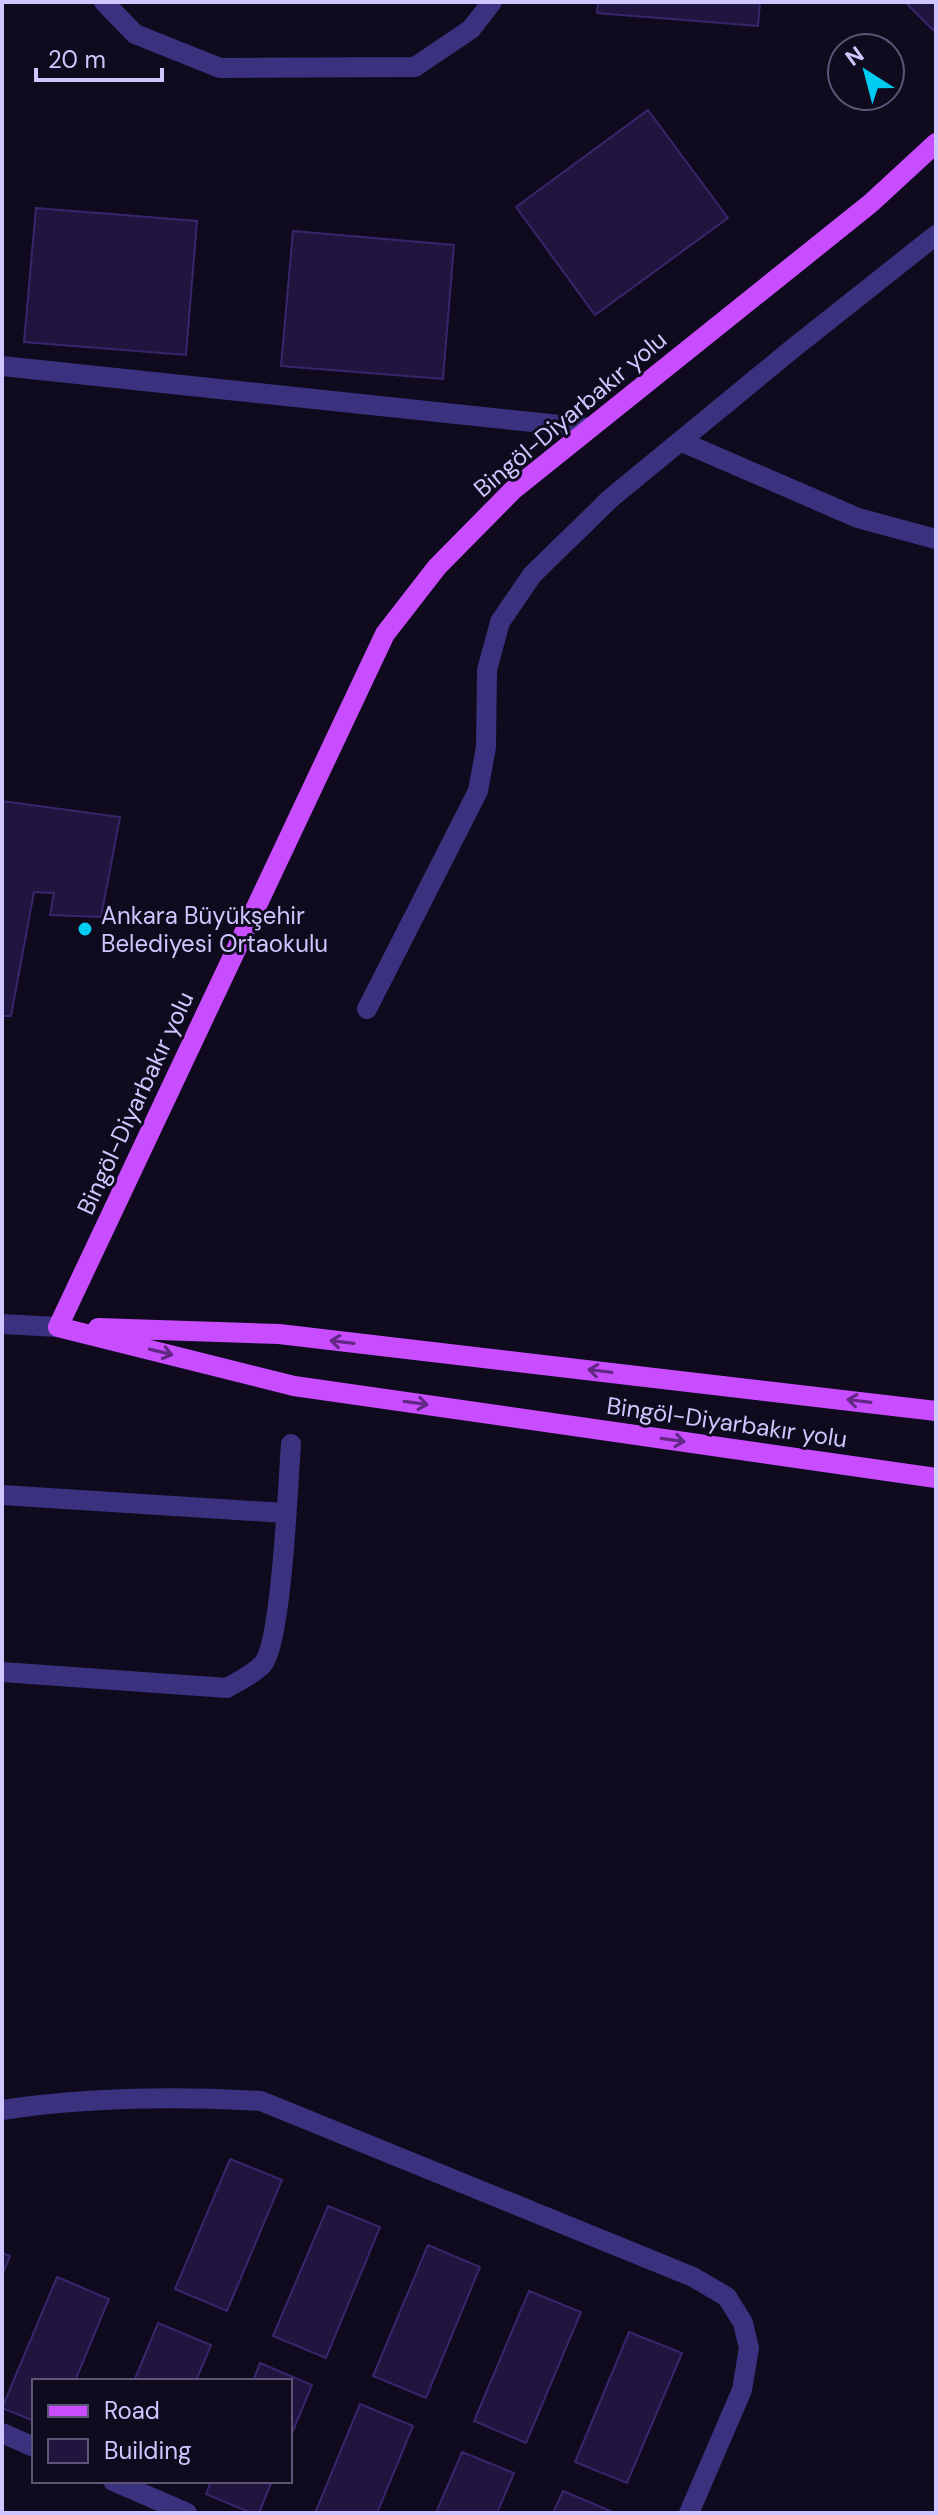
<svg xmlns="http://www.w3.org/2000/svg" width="938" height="2515" font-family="'DM Sans',sans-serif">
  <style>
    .building { fill: #20153f; stroke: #38266c; stroke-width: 2 }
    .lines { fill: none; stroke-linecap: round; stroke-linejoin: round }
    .minor { stroke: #3a327f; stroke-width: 20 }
    .tertiary { stroke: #3a327f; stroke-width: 20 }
    .primary { stroke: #c74dff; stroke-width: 20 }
    .oneway { stroke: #622883 }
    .poi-dot { fill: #00cbf1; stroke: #0f0a1d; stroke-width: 3 }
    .labels { text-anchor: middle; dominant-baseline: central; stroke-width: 6; stroke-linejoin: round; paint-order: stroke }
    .street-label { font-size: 24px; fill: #d0c6ff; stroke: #0f0a1d }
    .poi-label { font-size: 24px; fill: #d0c6ff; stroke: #0f0a1d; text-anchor: start }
  </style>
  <rect width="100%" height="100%" fill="#0f0a1d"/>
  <path class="building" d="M598,2h162l-2,24 -161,-13z
    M905,2h31v24l-3,4z
    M648,110l80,108 -133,97 -79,-108z
    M36,208l161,13 -11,134 -162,-13z
    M293,231l161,14 -11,134 -162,-13z
    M2,801l118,16 -19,100 -51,-2 4,-22 -20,-1 -23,124h-9z
    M230,2159l52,21 -55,131 -52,-22z
    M328,2206l52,21 -54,131 -53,-22z
    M428,2245l52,22 -54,131 -53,-22z
    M2,2253l8,3 -8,20z
    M57,2277l52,22 -34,82h-41v40l-32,-13z
    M529,2291l52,21 -55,131 -52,-22z
    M158,2323l53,22 -15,36h-62z
    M629,2332l53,21 -55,130 -52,-21z
    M260,2363l52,22 -22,53v-57h-37z
    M360,2404l53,22 -36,87h-62z
    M462,2452l52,21 -17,40h-61z
    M211,2481h61l-13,32h-8l-45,-19z
    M563,2491l52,22h-62z"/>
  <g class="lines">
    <path class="minor" d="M104,2l31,32 85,34 195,-1 56,-38 21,-27
      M2,366l586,62
      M680,441l178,77 78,21
      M367,1009l111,-218 8,-44 1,-77 13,-48 32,-47 79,-77 180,-148 145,-115
      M2,1495l283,18
      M2,1672l225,16c12,-7 27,-14 36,-24 19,-23 25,-182 28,-220
      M2,2110c85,-13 173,-14 259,-9l432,176 34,20 16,26 6,25 -7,42 -53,123
      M2,2433l32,14
      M113,2481l74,32"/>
    <path class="tertiary" d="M2,1324l56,3"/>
    <path class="primary" d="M58,1327l327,-693 52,-67 76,-77 358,-287 65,-60
      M58,1327l236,59 642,92
      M98,1328l181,6 657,77"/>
  </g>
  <defs><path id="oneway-shaft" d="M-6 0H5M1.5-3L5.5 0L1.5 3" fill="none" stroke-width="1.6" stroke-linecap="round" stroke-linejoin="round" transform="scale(2)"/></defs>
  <g class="oneway">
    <use href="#oneway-shaft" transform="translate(342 1342) rotate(-173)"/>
    <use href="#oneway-shaft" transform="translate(161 1352) rotate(14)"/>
    <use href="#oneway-shaft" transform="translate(600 1371) rotate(-173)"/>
    <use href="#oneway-shaft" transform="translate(859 1401) rotate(-173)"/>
    <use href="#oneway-shaft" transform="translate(416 1403) rotate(8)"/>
    <use href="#oneway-shaft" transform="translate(673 1440) rotate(8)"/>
  </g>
  <circle class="poi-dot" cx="85" cy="929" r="8"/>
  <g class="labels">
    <g class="street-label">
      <text transform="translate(570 414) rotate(-40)">Bingöl-Diyarbakır yolu</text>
      <text transform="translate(135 1103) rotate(-65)">Bingöl-Diyarbakır yolu</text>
      <text transform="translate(727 1422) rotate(8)">Bingöl-Diyarbakır yolu</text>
    </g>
    <g class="poi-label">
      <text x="101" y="915">Ankara Büyükşehir<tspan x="101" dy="28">Belediyesi Ortaokulu</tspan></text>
    </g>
  </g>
  <rect width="938" height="2515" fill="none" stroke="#d0c6ff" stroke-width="8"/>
  <rect x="32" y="2379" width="260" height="104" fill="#0f0a1d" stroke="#5c5577" stroke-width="2"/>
  <rect x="48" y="2405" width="40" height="12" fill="#c74dff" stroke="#5c5577" stroke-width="2"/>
  <text x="104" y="2419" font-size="24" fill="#d0c6ff">Road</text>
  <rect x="48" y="2439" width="40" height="24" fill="#20153f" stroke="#5c5577" stroke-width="2"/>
  <text x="104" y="2459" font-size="24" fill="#d0c6ff">Building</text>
  <g transform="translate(866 72) rotate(324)"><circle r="38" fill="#0f0a1d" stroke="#5c5577" stroke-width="2"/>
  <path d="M0-6L14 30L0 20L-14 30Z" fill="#00cbf1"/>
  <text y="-12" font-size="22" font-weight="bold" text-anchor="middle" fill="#d0c6ff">N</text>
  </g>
  <path d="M36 68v12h126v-12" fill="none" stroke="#d0c6ff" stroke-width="4"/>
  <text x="48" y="68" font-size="24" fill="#d0c6ff" stroke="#0f0a1d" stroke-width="6" paint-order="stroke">20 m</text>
</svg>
